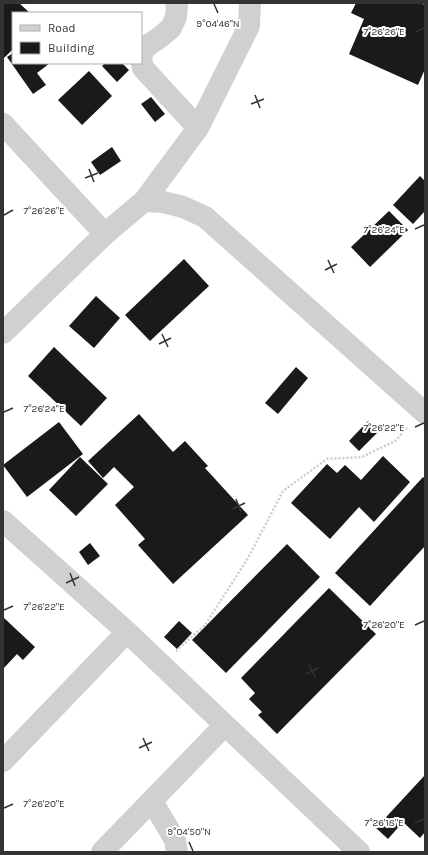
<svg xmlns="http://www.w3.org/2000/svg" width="428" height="855" font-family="Karla,sans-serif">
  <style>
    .building { fill: #1a1a1a }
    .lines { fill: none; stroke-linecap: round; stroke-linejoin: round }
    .path { stroke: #cdcdcd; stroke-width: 2.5; stroke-dasharray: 2 2; stroke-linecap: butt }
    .minor { stroke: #d0d0d0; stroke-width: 22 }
    .ticks { fill: none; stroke: #333; stroke-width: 1.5 }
    .ticks-label { font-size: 10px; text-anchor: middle; fill: #333; stroke: #fff; stroke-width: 4; stroke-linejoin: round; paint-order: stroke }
  </style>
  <rect width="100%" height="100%" fill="#fff"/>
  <path class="building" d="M3,3h16l11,10h-17v36l-10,10z
    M356,3h64l5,2v64l-7,16 -69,-31 15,-35 -13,-6z
    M13,53v10h37l-13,10 9,12 -13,9 -26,-37z
    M105,63h17l7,7 -12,12 -15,-16z
    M89,71l23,25 -30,29 -24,-25z
    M151,97l14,17 -10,8 -14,-18z
    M112,147l9,14 -21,14 -9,-13z
    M420,176l5,5v30l-12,13 -20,-19z
    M389,211l19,19 -38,37 -19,-20z
    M184,259l25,27 -59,55 -25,-26z
    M96,296l24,22 -26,30 -25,-22z
    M54,347l53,51 -26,28 -53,-50z
    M296,367l12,11 -30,36 -13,-11z
    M139,414l34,38 12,-11 23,25 -3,2 43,47 -75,69 -35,-39 7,-6 -30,-34 19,-18 -20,-20 -11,11 -15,-17z
    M368,421l11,10 -20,20 -10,-10z
    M59,422l24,32 -56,43 -24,-32z
    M383,456l27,26 -36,40 -15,-15 -29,32 -39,-36 36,-39 10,9 8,-8 16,15z
    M80,457l28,27 -32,32 -27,-26z
    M423,477l2,2v67l-55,60 -35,-33z
    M90,543l10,13 -12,9 -9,-13z
    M287,544l33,33 -94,96 -34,-33z
    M329,588l47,46 -99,100 -19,-19 4,-3 -13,-13 6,-6 -14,-15z
    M3,617l32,30 -12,13 -6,-6 -14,15z
    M179,621l13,12 -15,16 -13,-12z
    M425,775v57l-5,6 -17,-16 -15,17 -12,-11z"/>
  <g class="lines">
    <path class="path" d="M176,651l29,-26 43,-67 35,-67 44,-32 35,-2 33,-16 13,-14"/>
    <path class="minor" d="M176,3l1,3 -1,11 -5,11 -12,10 -15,10 -3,10 2,10 55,60
      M3,124l102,110
      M144,201l54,-73 51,-102 1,-23
      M3,333l102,-99 39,-33 19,1 20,5 22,10 220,196
      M3,521l124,111 232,220
      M3,761l124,-129
      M152,801l23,39 2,12
      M102,852l123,-127"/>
  </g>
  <path class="ticks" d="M214,4l4,9M415,32l9,-4M255,95l5,13M251,104l13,-5M89,169l5,13M85,178l13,-5M4,215l9,-5M415,229l9,-4M328,260l6,13M325,270l12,-6M162,334l6,13M159,344l12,-6M4,412l9,-4M415,427l9,-4M236,499l5,13M232,509l13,-6M70,573l5,13M66,583l13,-6M4,610l9,-4M415,625l9,-4M309,664l6,13M306,674l12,-6M143,738l6,13M139,748l13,-6M4,808l9,-4M415,823l9,-4M189,842l4,9"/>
  <g class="ticks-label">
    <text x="218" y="27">9°04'46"N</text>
    <text x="384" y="35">7°26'26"E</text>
    <text x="44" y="214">7°26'26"E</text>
    <text x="384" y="233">7°26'24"E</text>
    <text x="44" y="412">7°26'24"E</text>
    <text x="384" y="431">7°26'22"E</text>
    <text x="44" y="610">7°26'22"E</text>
    <text x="384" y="628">7°26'20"E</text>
    <text x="44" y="807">7°26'20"E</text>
    <text x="384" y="826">7°26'18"E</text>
    <text x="189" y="835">9°04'50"N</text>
  </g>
  <rect width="428" height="855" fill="none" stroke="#333333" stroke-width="8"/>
  <rect x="12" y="12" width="130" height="52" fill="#ffffff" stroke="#adadad"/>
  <rect x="20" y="25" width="20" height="6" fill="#d0d0d0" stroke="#adadad"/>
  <text x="48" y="32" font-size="12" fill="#333333">Road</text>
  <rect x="20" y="42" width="20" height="12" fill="#1a1a1a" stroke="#adadad"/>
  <text x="48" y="52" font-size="12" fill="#333333">Building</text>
</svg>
